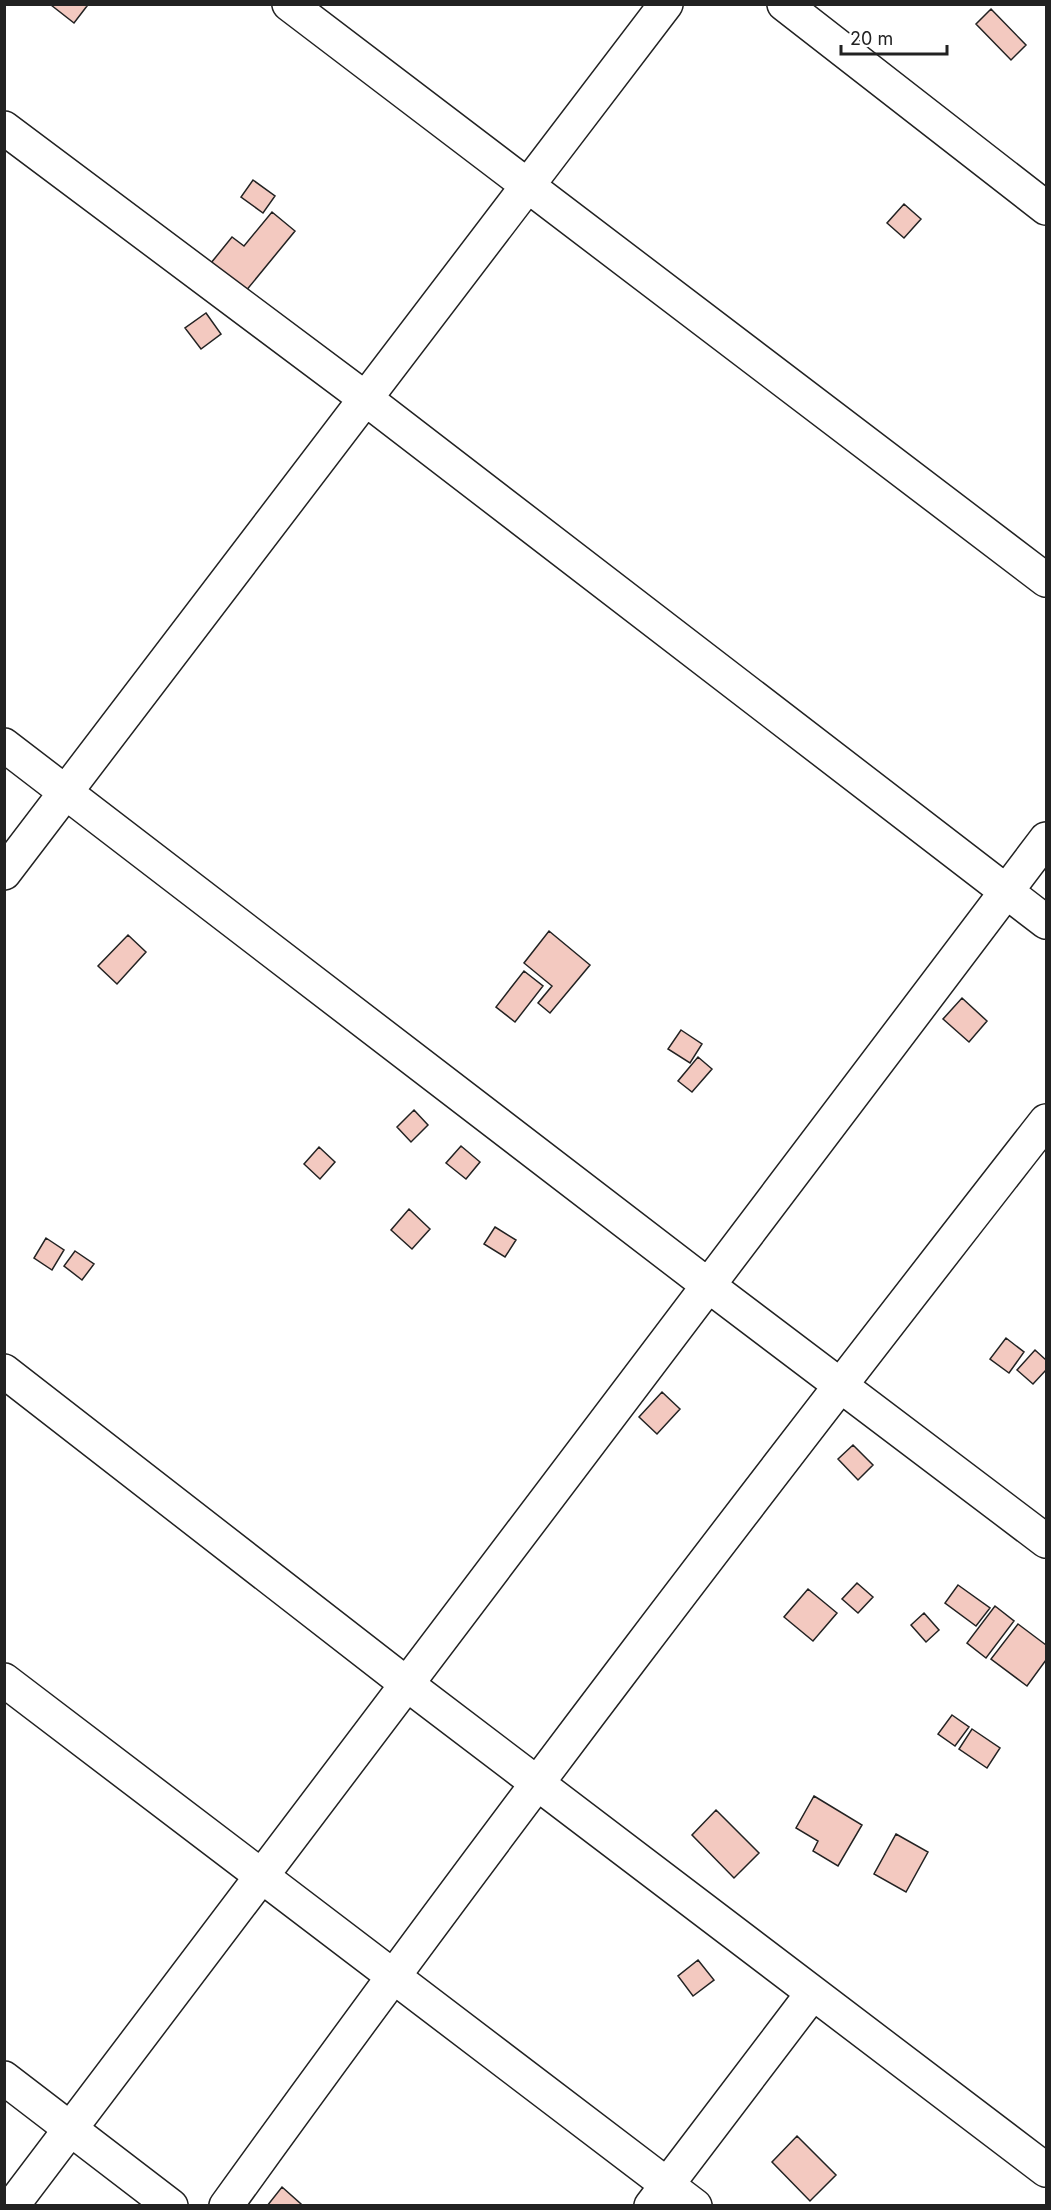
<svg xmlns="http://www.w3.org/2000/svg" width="1051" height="2210" font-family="Inter,sans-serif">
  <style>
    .building { fill: #f3c9c0; stroke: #222; stroke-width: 1.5 }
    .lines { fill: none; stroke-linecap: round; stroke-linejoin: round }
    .minor-casing { stroke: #222; stroke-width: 36 }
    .minor { stroke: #fff; stroke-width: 33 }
  </style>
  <rect width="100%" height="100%" fill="#fff"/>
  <path class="building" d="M85,4l2,2 -13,17 -23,-18z
    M991,9l35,36 -15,15 -35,-36z
    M253,180l22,16 -12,17 -22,-16z
    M904,204l17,15 -17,19 -17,-15z
    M272,212l23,19 -50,61 -34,-29 21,-26 12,9z
    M206,313l15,21 -20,15 -16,-21z
    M549,931l41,34 -40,48 -12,-10 14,-17 -28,-23z
    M128,935l18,17 -29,32 -19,-18z
    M524,971l19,15 -28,36 -19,-15z
    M962,998l25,23 -18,21 -26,-23z
    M681,1030l21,14 -12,19 -22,-14z
    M698,1057l14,12 -20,23 -14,-11z
    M414,1110l14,15 -17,17 -14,-15z
    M461,1146l19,16 -14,17 -20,-16z
    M319,1147l16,15 -15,17 -16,-15z
    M409,1209l21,20 -18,20 -21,-19z
    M495,1227l21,13 -11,17 -21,-13z
    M46,1238l18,12 -12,20 -18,-12z
    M75,1251l19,13 -12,16 -18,-14z
    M1006,1338l18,14 -15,21 -19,-14z
    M1035,1350l11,10v10l-13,14 -16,-14z
    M662,1392l18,17 -23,25 -18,-17z
    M853,1445l20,20 -15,15 -20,-21z
    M857,1583l16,14 -15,16 -16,-14z
    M958,1585l32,23 -14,18 -31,-23z
    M808,1589l29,24 -24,28 -29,-24z
    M995,1606l19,15 -28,37 -19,-15z
    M924,1613l15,17 -13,12 -15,-17z
    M1018,1624l28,21v15l-19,26 -36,-27z
    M952,1715l17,12 -14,19 -17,-12z
    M972,1729l28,19 -13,20 -28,-19z
    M814,1796l48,29 -24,41 -25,-15 5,-10 -22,-13z
    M716,1810l43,43 -25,25 -42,-43z
    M896,1834l32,18 -22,40 -32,-18z
    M698,1960l16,20 -21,16 -15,-20z
    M797,2136l39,39 -26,26 -38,-39z
    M282,2187l19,17 -1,2h-33z"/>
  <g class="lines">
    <g class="minor-casing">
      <path id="minor" d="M289,4l757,576
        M784,4l262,204
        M4,128l362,271 680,523
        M4,745l705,541 337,255
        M4,873l662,-869
        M4,1371l404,314 638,485
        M4,1680l691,526
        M4,2078l167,128
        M12,2206l1034,-1367
        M226,2206c265,-368 541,-728 820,-1085
        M651,2206l161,-212"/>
    </g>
    <use href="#minor" class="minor"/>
  </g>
  <rect width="1051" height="2210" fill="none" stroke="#222222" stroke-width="12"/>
  <path d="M841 45v9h106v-9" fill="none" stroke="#222222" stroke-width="3"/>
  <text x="850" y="45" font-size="18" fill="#222222" stroke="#ffffff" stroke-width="4.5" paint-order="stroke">20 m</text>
</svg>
